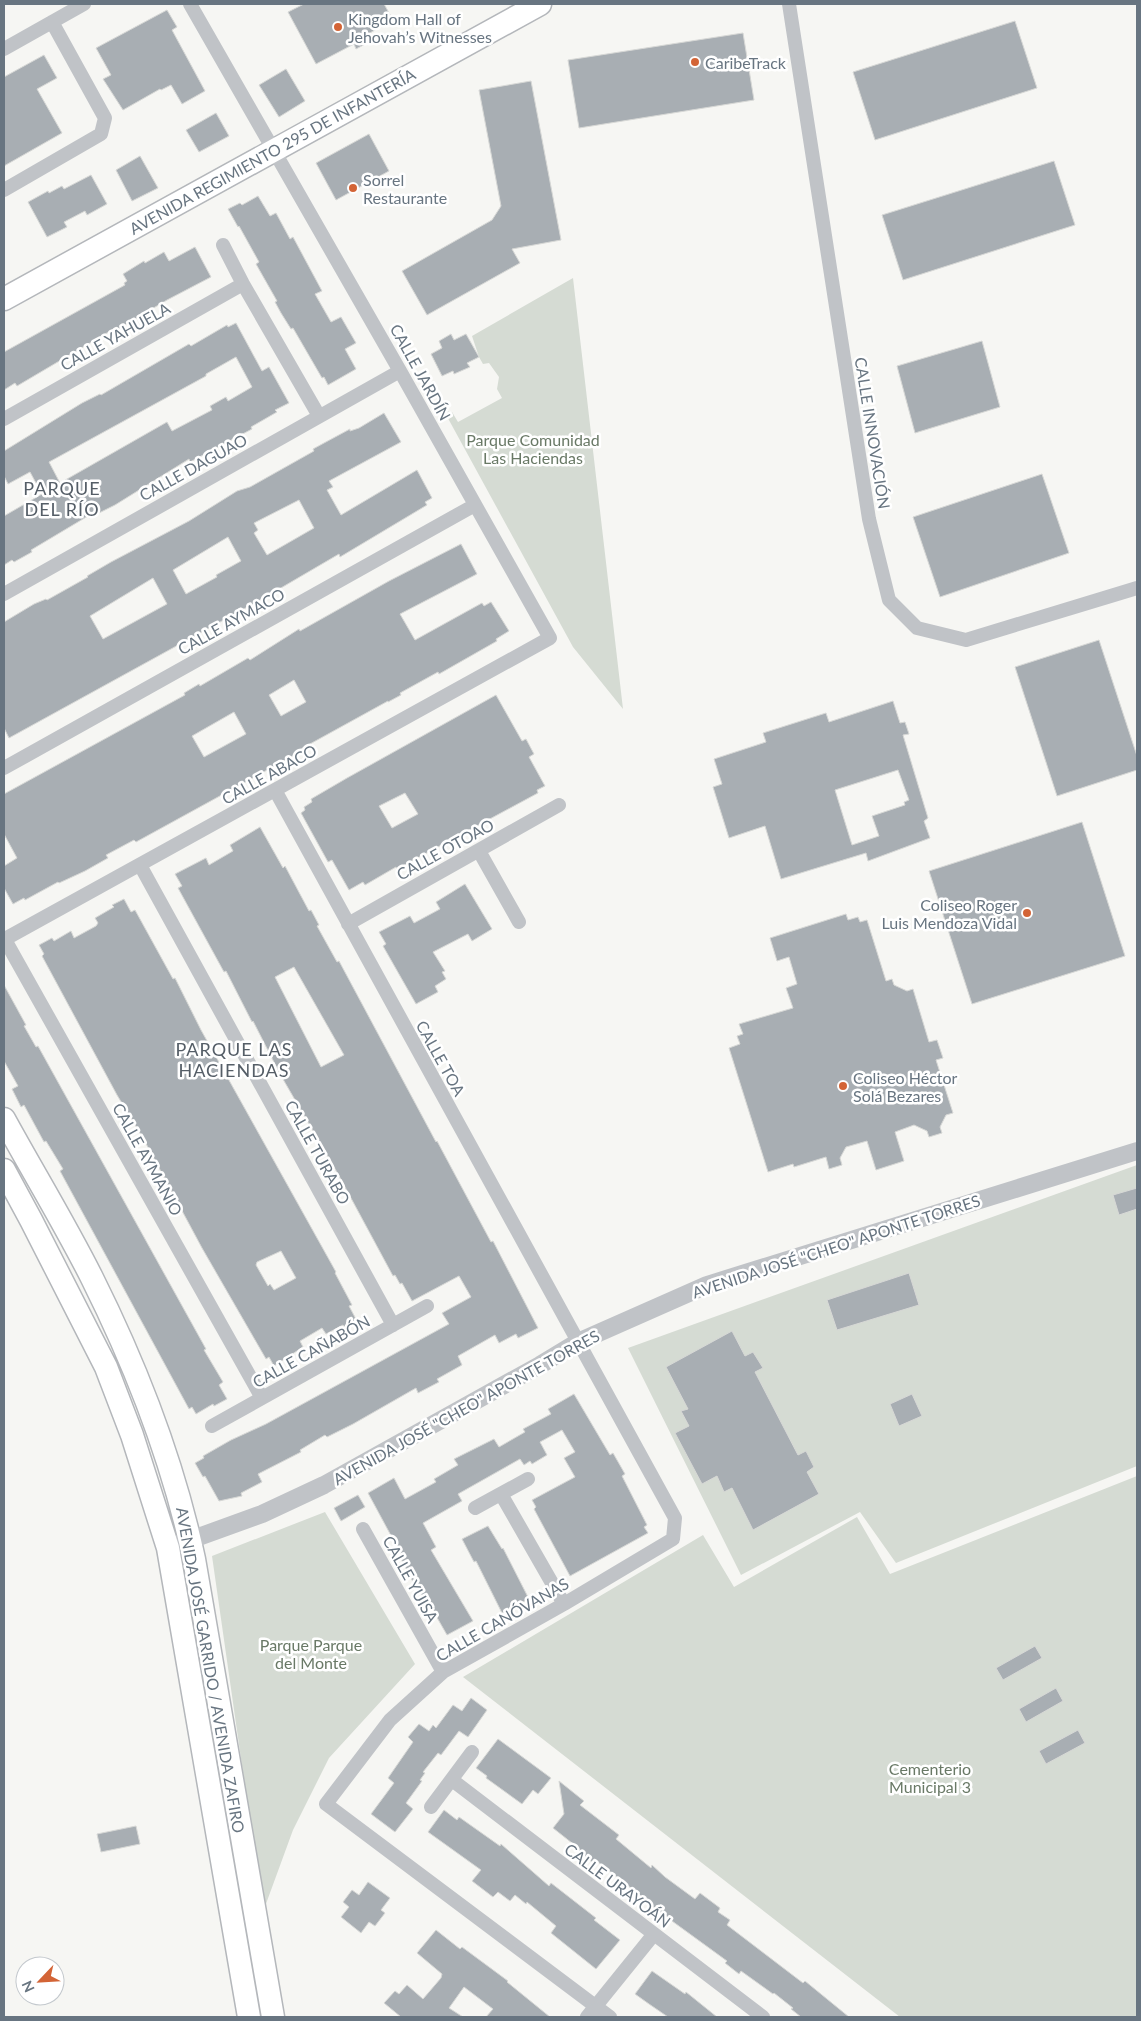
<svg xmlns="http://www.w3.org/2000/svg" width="1141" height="2021" font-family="Lato,sans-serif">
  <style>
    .green { fill: #d5dbd3 }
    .building { fill: #a8aeb3; stroke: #d7d8d6; fill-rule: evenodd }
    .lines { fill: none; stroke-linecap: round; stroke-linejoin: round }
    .primary-casing { stroke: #b4b7bb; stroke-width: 25 }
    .minor { stroke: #c0c3c7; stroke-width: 14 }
    .tertiary { stroke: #c0c3c7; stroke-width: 18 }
    .primary { stroke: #fff; stroke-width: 22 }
    .poi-dot { fill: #d36436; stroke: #fff; stroke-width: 2 }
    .labels { text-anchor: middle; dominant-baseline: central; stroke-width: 5; stroke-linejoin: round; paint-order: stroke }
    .poi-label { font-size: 16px; fill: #687581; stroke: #fff; text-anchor: start }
    .street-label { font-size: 16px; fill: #687581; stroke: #fff }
    .park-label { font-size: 16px; fill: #697966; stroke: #fff }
    .neighbourhood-label { font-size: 18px; letter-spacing: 1px; fill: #555e67; stroke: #fff }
  </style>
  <rect width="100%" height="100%" fill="#f6f6f3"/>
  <path class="green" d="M573,278l50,431 -50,-62 -129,-236 8,1 6,10 44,-24 -5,-9 2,-12 -10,-14 -6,1 -4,-7 -7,-21z
    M1137,1165v301l-241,97 -36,-51 -119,63 -113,-227z
    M1137,1476v541h-237l-437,-340 240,-142 31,52 123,-70 33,57z
    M325,1512l90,152 -86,94 -36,72 -30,82 -51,-356z"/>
  <path class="building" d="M304,4h80l9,16 -25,14 1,8 -13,7 -2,-5 -38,20 -28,-52z
    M167,10l10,17 -5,3 33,61 -23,13 -11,-19 -10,5 -1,-1 -37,21 -20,-31 8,-4 -15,-27z
    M1015,21l22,67 -162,52 -22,-68z
    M743,33l11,67 -175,28 -11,-68z
    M44,55l13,23 -20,11 25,44 -58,33v-89z
    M286,69l19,32 -26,16 -20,-32z
    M531,81l30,159 -49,9 8,14 -93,52 -25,-44 90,-51 9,-14 -22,-116z
    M216,113l13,23 -30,16 -13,-22z
    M369,134l20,37 -53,29 -20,-37z
    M140,156l18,32 -26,13 -16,-31z
    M1054,161l21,64 -172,55 -21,-65z
    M91,175l16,29 -20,11 -2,-4 -21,11 3,5 -20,10 -19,-35 20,-11 1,2 13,-7 2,3z
    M258,196l12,20 6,-3 14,26 3,-2 29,54 -7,3 16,28 10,-5 15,26 -11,6 11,20 -28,16 -4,-8 -2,1 -29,-50 -2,1 -10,-16 -6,-11 2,-1 -21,-37 3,-2 -20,-36 -1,1 -10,-18 12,-6 2,2z
    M195,247l16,30 -44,23 -49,29 -1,-2 -100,59 -2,-3 -11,7v-38l121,-67 -1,-2 3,-2 -4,-7 21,-13 1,2 19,-11 5,9z
    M236,323l26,48 7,-4 20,36 -14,7 2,2 -26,15 1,2 -62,33 -1,-3 -74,46 -26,13 -1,-2 -57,34 1,2 -18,10 -2,-2 -8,5v-49l38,-22 -12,-22 -22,12 -4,-8v-25l78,-48 18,-9 1,1 88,-51 2,2 36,-21 1,2zM236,357l16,30 -24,14 -2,-4 -16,9 2,4 -40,21 -5,-9 -107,61 -11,-21 157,-86v-2z
    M451,334l3,6 12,-6 13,23 -12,6 3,4 -16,7 -1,-3 -11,5 -11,-22 11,-6 -3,-7z
    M982,341l18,66 -85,26 -18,-67z
    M384,413l17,29 -72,39 4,6 -6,3 14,25 76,-45 15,28 -7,4 2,3 -87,52 -1,-3 -77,45 -253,139 -5,-10v-106l30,-18 12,-5 1,1 41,-23 -1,-1 24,-14 78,-41 48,-30 13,-4 64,-36 -1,-2 11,-6 26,-14v2l9,-3zM299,500l15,28 -47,27 -13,-22 4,-3 -4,-7zM228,537l13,24 -25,14 1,2 -31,17 -13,-24zM153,578l14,26 -64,35 -13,-23z
    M1042,474l27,79 -129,44 -27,-80z
    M461,544l16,30 -77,40 15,26 67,-37 2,3 7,-4 18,29 -13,8 1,2 -58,33 -1,-2 -38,21 1,2 -13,7v-1l-89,49 1,2 -164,90 -2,-2 -28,15 2,3 -23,13 -26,12 -1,-1 -33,18 -1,-2 -11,6 -9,-16v-22l13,-8 -13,-24v-40l181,-99 -1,-2 15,-9 1,2 48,-28 2,2 49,-31 1,2 89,-50zM294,680l12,22 -25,14 -12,-21zM234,712l12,22 -42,23 -12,-21z
    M1099,640l38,116v14l-80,26 -42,-129z
    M496,695l26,46 4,-2 8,15 -5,3 16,29 -8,4 1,3 -141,76 -1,-2 -31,18 -2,-3 -14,8 -17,-30 -4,2 -27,-49 4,-3 -1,-3 8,-5 -1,-3 36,-21zM405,793l13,21 -26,14 -13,-22z
    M893,701l7,22 5,-1 4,12 -6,1 25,83 -4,3 6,17 -62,23 -2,-8 -85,26 -16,-53 -36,12 -16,-51 9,-3 -8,-25 52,-17 -3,-9 63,-20 3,9zM898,770l11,30 -5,2 1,3 -33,11 7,20 -27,9 -17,-55z
    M1082,822l43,134 -153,48 -43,-133z
    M260,827l23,41 2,-2 24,45 2,-1 8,15 -2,1 20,36 2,-1 97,181 1,-1 54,101 2,-1 45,87 -20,10 -2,-4 -17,9 -4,-8 -37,21 4,9 -25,14 2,3 -21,11 -2,-5 -63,36 -26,13 -2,-2 -25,15 1,2 -43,22 4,8 -21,11 1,3 -23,5 -14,-25 -2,1 -8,-14 9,-5 -1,-2 28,-16 35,-16 183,-100 -7,-11 29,-16 -12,-21 -47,25 -10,-18 -2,1 -5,-9 -2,1 -55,-102 -58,-100 -27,-53 -1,1 -26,-51 -2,1 -46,-84 4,-2 -7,-12 31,-16 3,7 24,-14 -3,-6zM294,967l50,88 -23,12 -46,-90z
    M465,884l27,45 -20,12 -4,-7 -35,18 12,19 -3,1 4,7 -11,7 3,6 -22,12 -33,-58 3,-2 -7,-12 31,-16 4,7 26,-14 -4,-7z
    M124,899l7,13 4,-2 38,69 2,-1 26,52 135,242 -1,1 17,32 -3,1 8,15 -12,7 -2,-3 -17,9 -4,-6 -22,13 3,6 -29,19 -5,-9 -3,2 -64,-111 -59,-110 -26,-43 -75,-139 2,-2 -5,-9 13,-7 2,3 17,-10 3,7 22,-12 2,-3 -3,-5 19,-11 -2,-2zM281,1251l15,27 -22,12 -4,-6 -2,2 -12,-21 1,-3z
    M846,914l2,6 10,-3 2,5 7,-2 19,61 6,-2 2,6 13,6 6,-2 16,53 8,-2 6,18 -7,2 17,53 -7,2 -6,12 2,6 -13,4 -2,-6 -13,-6 -19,7 9,29 -28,9 -9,-29 -21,6 -6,11 2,7 -13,4 -3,-12 -32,10 -1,-3 -25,8 -39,-124 11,-4 -3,-8 6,-2 -4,-10 54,-16 -7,-20 11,-4 -8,-27 -12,4 -7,-23z
    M4,985l22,40 -2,1 12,21 2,-1 168,303 -2,1 19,32 -4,3 8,14 -13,7 -1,-2 -17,10 -4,-7 -3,2 -129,-238 3,-2 -17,-28 -2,1 -20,-37 -3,2 -9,-18 6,-3 -14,-25z
    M1137,1188v21l-18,6 -6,-20z
    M909,1273l10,32 -82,25 -10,-30z
    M732,1331l13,25 8,-4 10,16 -8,4 43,83 8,-4 8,16 -7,5 12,22 -66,36 -21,-42 -8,4 -7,-16 -15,8 -27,-51 14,-7 -8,-15 7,-2 -22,-42z
    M574,1394l36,61 3,-2 12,21 -3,2 25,49 -3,2 4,6 -78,43 -36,-67 2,-2 -4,-7 43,-23 -11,-19 11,-6 -13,-22 -22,12 7,13 -15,9 -2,-3 -6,4 -4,-6 -62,35 4,7 -39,22 13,24 -5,3 42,71 -26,14 -20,-35h-2l-13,-20 -12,-23 2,-1 -34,-63 26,-15 11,21 31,-17 -2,-3 24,-14 -4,-6 40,-20 5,8 26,-15 -2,-3 28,-15 -3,-5z
    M912,1394l10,22 -23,10 -9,-22z
    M358,1495l7,12 -24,14 -7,-13z
    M488,1526l14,23 1,-1 26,51 -27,14 -26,-52 -2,1 -12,-23z
    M1035,1646l7,12 -39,22 -7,-12z
    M1056,1688l7,13 -37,21 -7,-13z
    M471,1698l16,12 -19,27 -9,-6 -18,24 -3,-2 -15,19 2,1 -5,7 2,1 -16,22 7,6 -18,23 -24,-18 23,-31 -6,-5 25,-36 -5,-5 11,-13 10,7 4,-6 3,3 17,-23 9,6z
    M1078,1730l7,13 -39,21 -7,-13z
    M498,1739l53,39 -13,16 -5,-4 -11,14 -36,-26 1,-2 -11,-8z
    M559,1781l25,20 -4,4 39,30 -3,4 35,29 1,-3 13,12 30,22 5,-6 20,15 -2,4 12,8 -3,5 76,58 2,-2 44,36h-48l-10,-8 2,-1 -19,-15 -1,1 -32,-23 -2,3 -14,-11 2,-2 -77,-56 1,-1 -53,-42 -2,3 -21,-16 2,-2 -24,-19 11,-14z
    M444,1810l13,10 2,-3 41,29 1,-2 48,42 2,-3 45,35 -2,2 26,20 -24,29 -45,-36 5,-7 -29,-24 -1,2 -11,-9 -5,6 -12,-9 -5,5 -21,-16 9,-11 -53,-38z
    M136,1826l4,18 -39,8 -4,-18z
    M368,1882l22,16 -9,12 4,3 -10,13 -6,-4 -8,11 -20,-16 8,-10 -6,-5 9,-12 7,5z
    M436,1930l24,19 2,-2 46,34 -1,1 43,35h-64l7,-8 -29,-22 -15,21 14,9h-62l-17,-14 11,-12 4,3 8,-9 16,14 18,-21 1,-4 -25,-21z
    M652,1971l33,23 1,-2 31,25h-49l-19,-13 -14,-10z"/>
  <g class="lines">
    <g class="primary-casing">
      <path id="primary" d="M4,299l536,-295
        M4,1119c29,53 61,105 88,159 45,90 81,183 102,281l79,458
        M4,1170l27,50 75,147 26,68 36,113 81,469"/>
    </g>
    <path class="minor" d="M789,4l80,515 20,81 28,28 49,12 171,-52
      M4,49l80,-45
      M4,190l97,-56 4,-16 -53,-96
      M223,245l20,39 76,132
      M4,419l239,-135
      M4,594l396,-223
      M4,768l471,-263
      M275,790l400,728 -2,21 -109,65 -121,68 -53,48 -64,84 284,213
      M479,851l40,71
      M140,865l253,460
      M348,924l211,-119
      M4,938l258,460
      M5,939l545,-301 -150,-267 -210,-367
      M212,1426l215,-120
      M501,1494l63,110
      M475,1508l53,-29
      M363,1529l80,143
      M452,1780l311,237
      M431,1807l41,-55
      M587,2017l67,-83"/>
    <path class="tertiary" d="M179,1544l83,-30 62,-29 216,-120 38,-23 129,-57 430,-134"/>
    <use href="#primary" class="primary"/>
  </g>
  <g class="poi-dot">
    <circle cx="338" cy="27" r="5"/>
    <circle cx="695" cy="62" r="5"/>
    <circle cx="353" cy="188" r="5"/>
    <circle cx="1027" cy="913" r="5"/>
    <circle cx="843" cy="1086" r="5"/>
  </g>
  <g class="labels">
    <g class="poi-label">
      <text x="348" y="18">Kingdom Hall of<tspan x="348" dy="18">Jehovah’s Witnesses</tspan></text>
      <text x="705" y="62">CaribeTrack</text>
      <text x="363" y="179">Sorrel<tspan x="363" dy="18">Restaurante</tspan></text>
      <text x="1017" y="904" text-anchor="end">Coliseo Roger<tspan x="1017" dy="18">Luis Mendoza Vidal</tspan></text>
      <text x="853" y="1077">Coliseo Héctor<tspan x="853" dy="18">Solá Bezares</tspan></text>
    </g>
    <g class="street-label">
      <text transform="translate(272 151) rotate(-29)">AVENIDA REGIMIENTO 295 DE INFANTERÍA</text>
      <text transform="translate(115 336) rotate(-29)">CALLE YAHUELA</text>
      <text transform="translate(421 372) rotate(61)">CALLE JARDÍN</text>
      <text transform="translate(873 433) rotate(81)">CALLE INNOVACIÓN</text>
      <text transform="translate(193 467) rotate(-29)">CALLE DAGUAO</text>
      <text transform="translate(231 621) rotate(-29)">CALLE AYMACO</text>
      <text transform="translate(269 774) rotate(-29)">CALLE ABACO</text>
      <text transform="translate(445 849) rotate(-29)">CALLE OTOAO</text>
      <text transform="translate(441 1058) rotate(61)">CALLE TOA</text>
      <text transform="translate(318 1152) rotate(61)">CALLE TURABO</text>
      <text transform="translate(148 1159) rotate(61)">CALLE AYMANIO</text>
      <text transform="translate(836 1246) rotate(-18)">AVENIDA JOSÉ "CHEO" APONTE TORRES</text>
      <text transform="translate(311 1351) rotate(-29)">CALLE CAÑABÓN</text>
      <text transform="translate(466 1407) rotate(-29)">AVENIDA JOSÉ "CHEO" APONTE TORRES</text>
      <text transform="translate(411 1579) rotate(61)">CALLE YUISA</text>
      <text transform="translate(502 1619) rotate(-30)">CALLE CANÓVANAS</text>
      <text transform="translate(211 1670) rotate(80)">AVENIDA JOSÉ GARRIDO / AVENIDA ZAFIRO</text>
      <text transform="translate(618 1885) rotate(37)">CALLE URAYOÁN</text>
    </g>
    <g class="park-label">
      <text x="533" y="439">Parque Comunidad<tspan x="533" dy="18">Las Haciendas</tspan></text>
      <text x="311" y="1644">Parque Parque<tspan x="311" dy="18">del Monte</tspan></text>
      <text x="930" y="1768">Cementerio<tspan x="930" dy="18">Municipal 3</tspan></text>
    </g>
    <g class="neighbourhood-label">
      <text x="62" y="488">PARQUE<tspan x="62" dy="21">DEL RÍO</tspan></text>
      <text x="234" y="1049">PARQUE LAS<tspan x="234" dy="21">HACIENDAS</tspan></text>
    </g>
  </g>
  <rect width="1141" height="2021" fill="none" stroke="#687581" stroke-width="10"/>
  <g transform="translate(40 1981) rotate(245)"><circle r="24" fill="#ffffff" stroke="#c3c8cd"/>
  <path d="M0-4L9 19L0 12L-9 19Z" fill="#d36436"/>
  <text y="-8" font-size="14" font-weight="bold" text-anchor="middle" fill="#687581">N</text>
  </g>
</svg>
